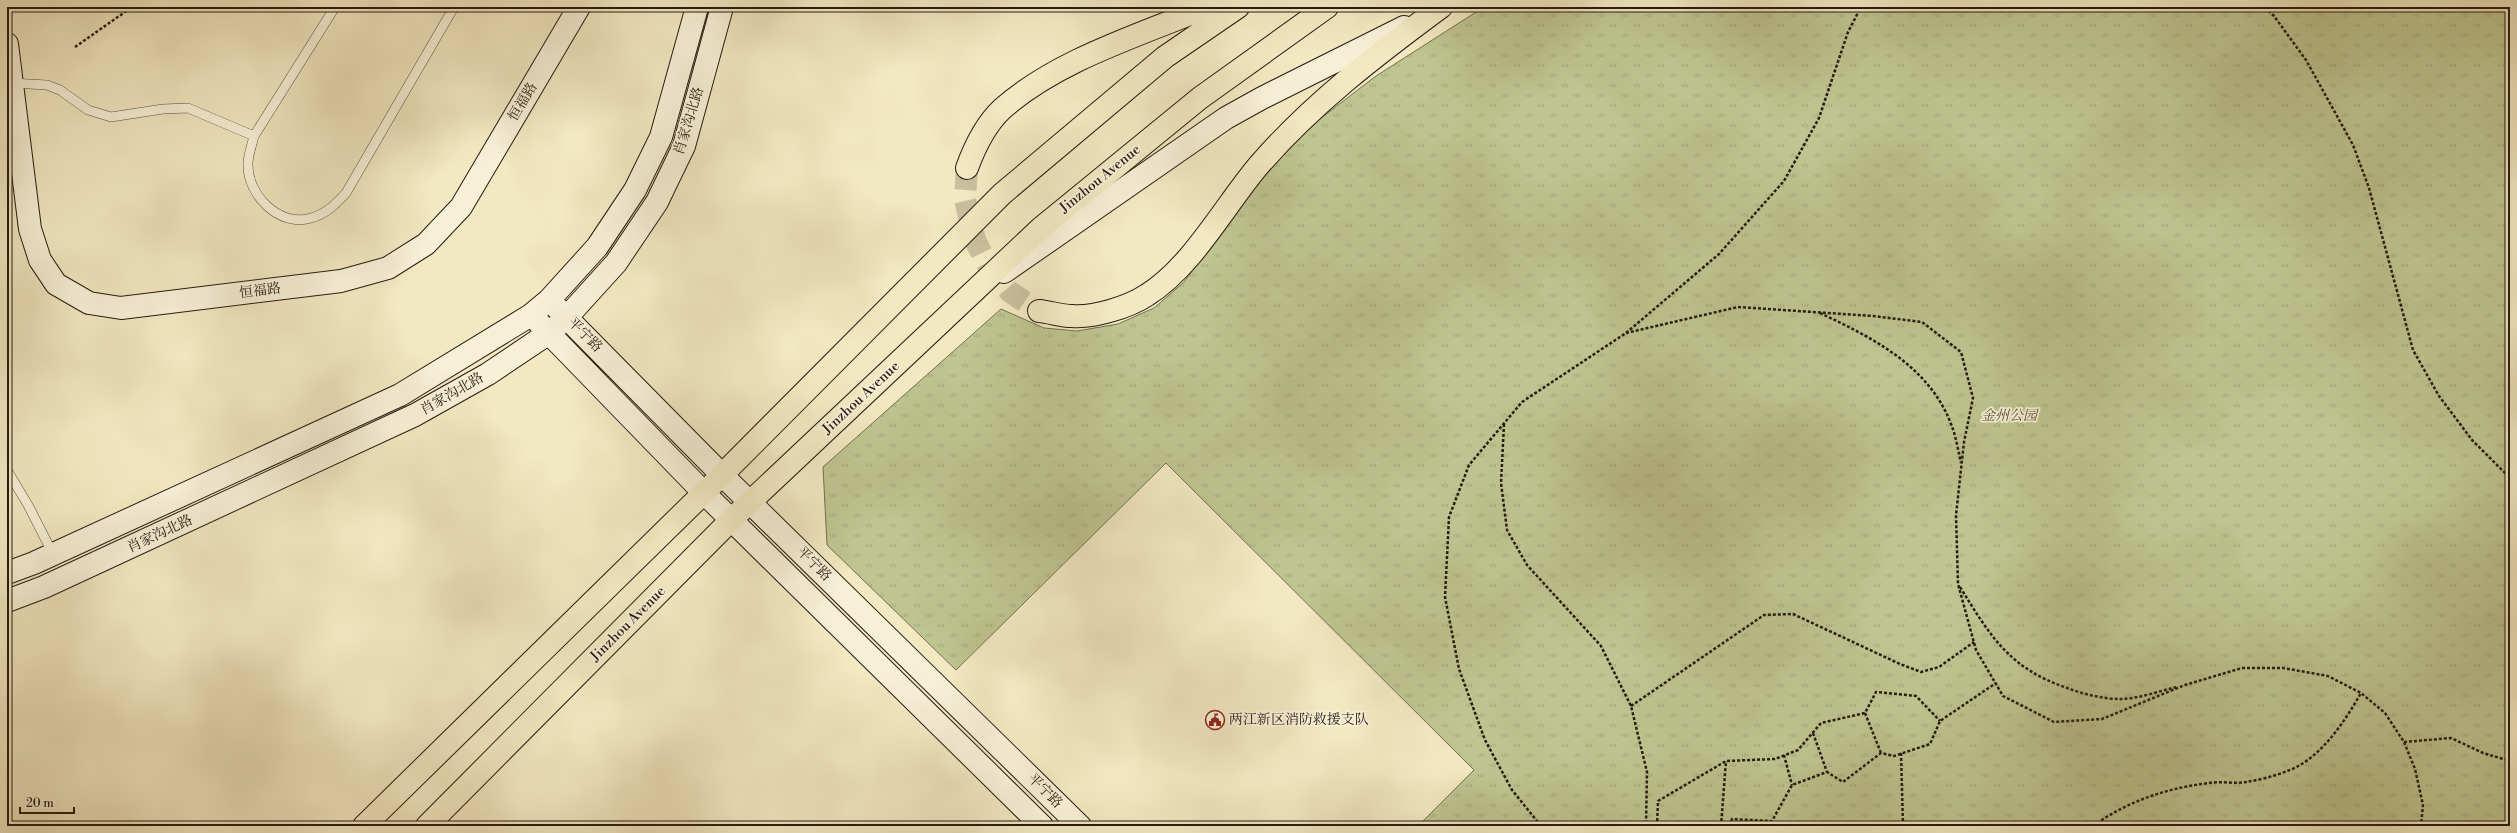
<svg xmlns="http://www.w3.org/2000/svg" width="2517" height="833" font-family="'Libre Bodoni','Noto Serif SC',serif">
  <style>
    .park { fill: url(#park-tufts); stroke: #727051 }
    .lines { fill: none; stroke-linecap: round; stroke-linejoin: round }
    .primary-tunnel { stroke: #c9bf9e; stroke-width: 22; stroke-dasharray: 22 11; stroke-linecap: butt }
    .lane-casing { stroke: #594e3e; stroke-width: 10 }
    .secondary-casing { stroke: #261b12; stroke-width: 24 }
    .primary-casing { stroke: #261b12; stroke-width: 24 }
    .path { stroke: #261b12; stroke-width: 2.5; stroke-dasharray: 3 2; stroke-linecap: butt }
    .lane { stroke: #f7f0d7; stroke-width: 9 }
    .secondary { stroke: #f7f0d7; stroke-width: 22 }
    .primary { stroke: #f2e8c1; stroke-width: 22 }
    .labels { text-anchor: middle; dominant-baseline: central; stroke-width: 3.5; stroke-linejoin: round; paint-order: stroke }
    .street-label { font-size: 14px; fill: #261b12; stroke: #f7f0d7 }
    .park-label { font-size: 14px; font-style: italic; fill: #544e38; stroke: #f7f0d7 }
    .poi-label { font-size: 14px; fill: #261b12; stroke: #f7f0d7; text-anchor: start }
  </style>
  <defs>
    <pattern id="park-tufts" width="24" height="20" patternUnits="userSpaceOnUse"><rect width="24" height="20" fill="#bec590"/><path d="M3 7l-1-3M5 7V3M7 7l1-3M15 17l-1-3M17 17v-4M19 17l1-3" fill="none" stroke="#a3a97b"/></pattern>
  </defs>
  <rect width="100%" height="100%" fill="#f2e8c1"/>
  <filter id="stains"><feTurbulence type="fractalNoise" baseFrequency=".005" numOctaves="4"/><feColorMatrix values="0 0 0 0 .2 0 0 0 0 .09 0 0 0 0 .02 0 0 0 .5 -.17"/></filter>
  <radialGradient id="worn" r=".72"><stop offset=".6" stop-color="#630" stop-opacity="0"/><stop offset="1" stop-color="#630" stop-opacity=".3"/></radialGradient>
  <path class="park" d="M1484,7h1026v819h-1092l56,-56 -308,-307 -210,207 -129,-125 -4,-78 178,-158 43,19 33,3 41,-7 36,-16 30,-26 83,-110 41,-44 68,-52z"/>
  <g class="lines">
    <path class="primary-tunnel" d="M967,168l-2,32 10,40 14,28 21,24 29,19"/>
    <g class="lane-casing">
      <path id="lane" d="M335,7l-81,129c-2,9 -6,19 -6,28 -1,30 31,64 63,54 15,-4 25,-14 35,-25l108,-186
        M12,83l35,2 13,5 28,20 23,7 52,-8 25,-1 66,28
        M7,470l21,35 25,49"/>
    </g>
    <g class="secondary-casing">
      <path id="secondary" d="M7,44l23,185 10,31 16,24 33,19 32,5 220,-27 47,-13 38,-24 35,-37 118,-200
        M1004,272l222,-154 36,-20 142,-71
        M557,308l165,167 358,351
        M539,323l165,170 338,333
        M7,573l27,-10 366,-168 131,-80 18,-15 48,-53 38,-57 26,-53 36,-130
        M7,601l37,-14 371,-172 73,-41 61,-41 18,-16 49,-54 41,-61 27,-56 38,-139"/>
    </g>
    <g class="primary-casing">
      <path id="primary" d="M967,168c8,-22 18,-43 35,-59 55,-49 138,-74 205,-102
        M1039,311c11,1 22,5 33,5 21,2 57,-9 75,-21 45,-28 78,-90 112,-130 53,-61 117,-110 182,-158
        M364,826l358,-351 280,-281 163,-137 73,-50
        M427,826l305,-307 309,-291 159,-130 127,-91"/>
    </g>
    <path class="path" d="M2265,7l9,9 32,44 47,85 16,43 44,162 26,46 33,44 38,38
      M75,47l57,-40
      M1820,313c53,25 109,53 131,111 5,12 7,26 10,39
      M1626,333l112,-26 135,9 49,6 39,30 12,46 -9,44 -8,73 2,69 18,66 27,46 51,26 48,-3 83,-34 57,-17h41l45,8 33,17 24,20 19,29 11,27 8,36 -2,21
      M1504,424l-3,59 6,47 20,35 74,81 30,60 16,66 -1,54
      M1960,587c31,50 49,81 107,101 16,6 36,11 53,11 18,0 39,-8 57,-12
      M1631,706l133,-91 29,-1 107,50 21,8 18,-5 35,-25
      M1865,713l16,40
      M1813,733l14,39
      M2404,742l47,-4 32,15 27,8
      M1901,753l2,73
      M1784,755l8,30
      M1541,826l-29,-36 -27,-50 -26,-71 -14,-72 4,-80 20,-52 53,-63 104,-69 93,-79 65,-73 35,-63 29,-86 13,-25
      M1657,826l1,-25 68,-40 49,-2 23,-9 23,-27 44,-10 11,-21 40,4 24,25
      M1721,826l5,-65
      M1730,826l2,-7 40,2 20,-36 35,-13 16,10 38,-29 13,3 36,-12 10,-23 56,-38
      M2093,826c35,-25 74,-38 116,-43 12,-2 25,1 37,-1 13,-2 29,-6 41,-11 33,-11 58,-50 74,-78"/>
    <use href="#lane" class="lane"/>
    <use href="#secondary" class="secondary"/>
    <use href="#primary" class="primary"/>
  </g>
  <defs>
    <g id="civic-ring" transform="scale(1)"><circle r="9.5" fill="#f7f0d7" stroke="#8f2418" stroke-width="1.5"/><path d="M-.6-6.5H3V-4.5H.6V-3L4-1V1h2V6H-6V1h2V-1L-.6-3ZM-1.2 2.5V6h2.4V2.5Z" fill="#8f2418"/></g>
  </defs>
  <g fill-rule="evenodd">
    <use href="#civic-ring" x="1215" y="720"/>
  </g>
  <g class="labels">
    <g class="street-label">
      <text transform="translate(523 102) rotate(-59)">恒福路</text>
      <text transform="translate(689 121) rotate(-73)">肖家沟北路</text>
      <text transform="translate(1100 179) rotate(-39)">Jinzhou Avenue</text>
      <text transform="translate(260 291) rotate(-7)">恒福路</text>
      <text transform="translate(585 335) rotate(45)">平宁路</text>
      <text transform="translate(452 394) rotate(-30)">肖家沟北路</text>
      <text transform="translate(861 398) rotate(-43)">Jinzhou Avenue</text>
      <text transform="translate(160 534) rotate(-25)">肖家沟北路</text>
      <text transform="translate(814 564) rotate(45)">平宁路</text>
      <text transform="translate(628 624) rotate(-45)">Jinzhou Avenue</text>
      <text transform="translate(1045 791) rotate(45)">平宁路</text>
    </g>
    <g class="park-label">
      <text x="2009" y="416">金州公园</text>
    </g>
    <g class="poi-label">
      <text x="1229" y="720">两江新区消防救援支队</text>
    </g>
  </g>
  <rect width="2517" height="833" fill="none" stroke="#f2e8c1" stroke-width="24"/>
  <rect x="8" y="8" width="2501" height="817" fill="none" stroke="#261b12" stroke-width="2"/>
  <rect x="12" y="12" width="2493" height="809" fill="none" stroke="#261b12"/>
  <path d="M20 807v6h54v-6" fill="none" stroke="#261b12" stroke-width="2"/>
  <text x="26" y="807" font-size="12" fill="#261b12" stroke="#f7f0d7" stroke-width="3" paint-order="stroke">20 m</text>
  <rect width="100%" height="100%" filter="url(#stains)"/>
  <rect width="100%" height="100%" fill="url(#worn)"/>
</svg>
